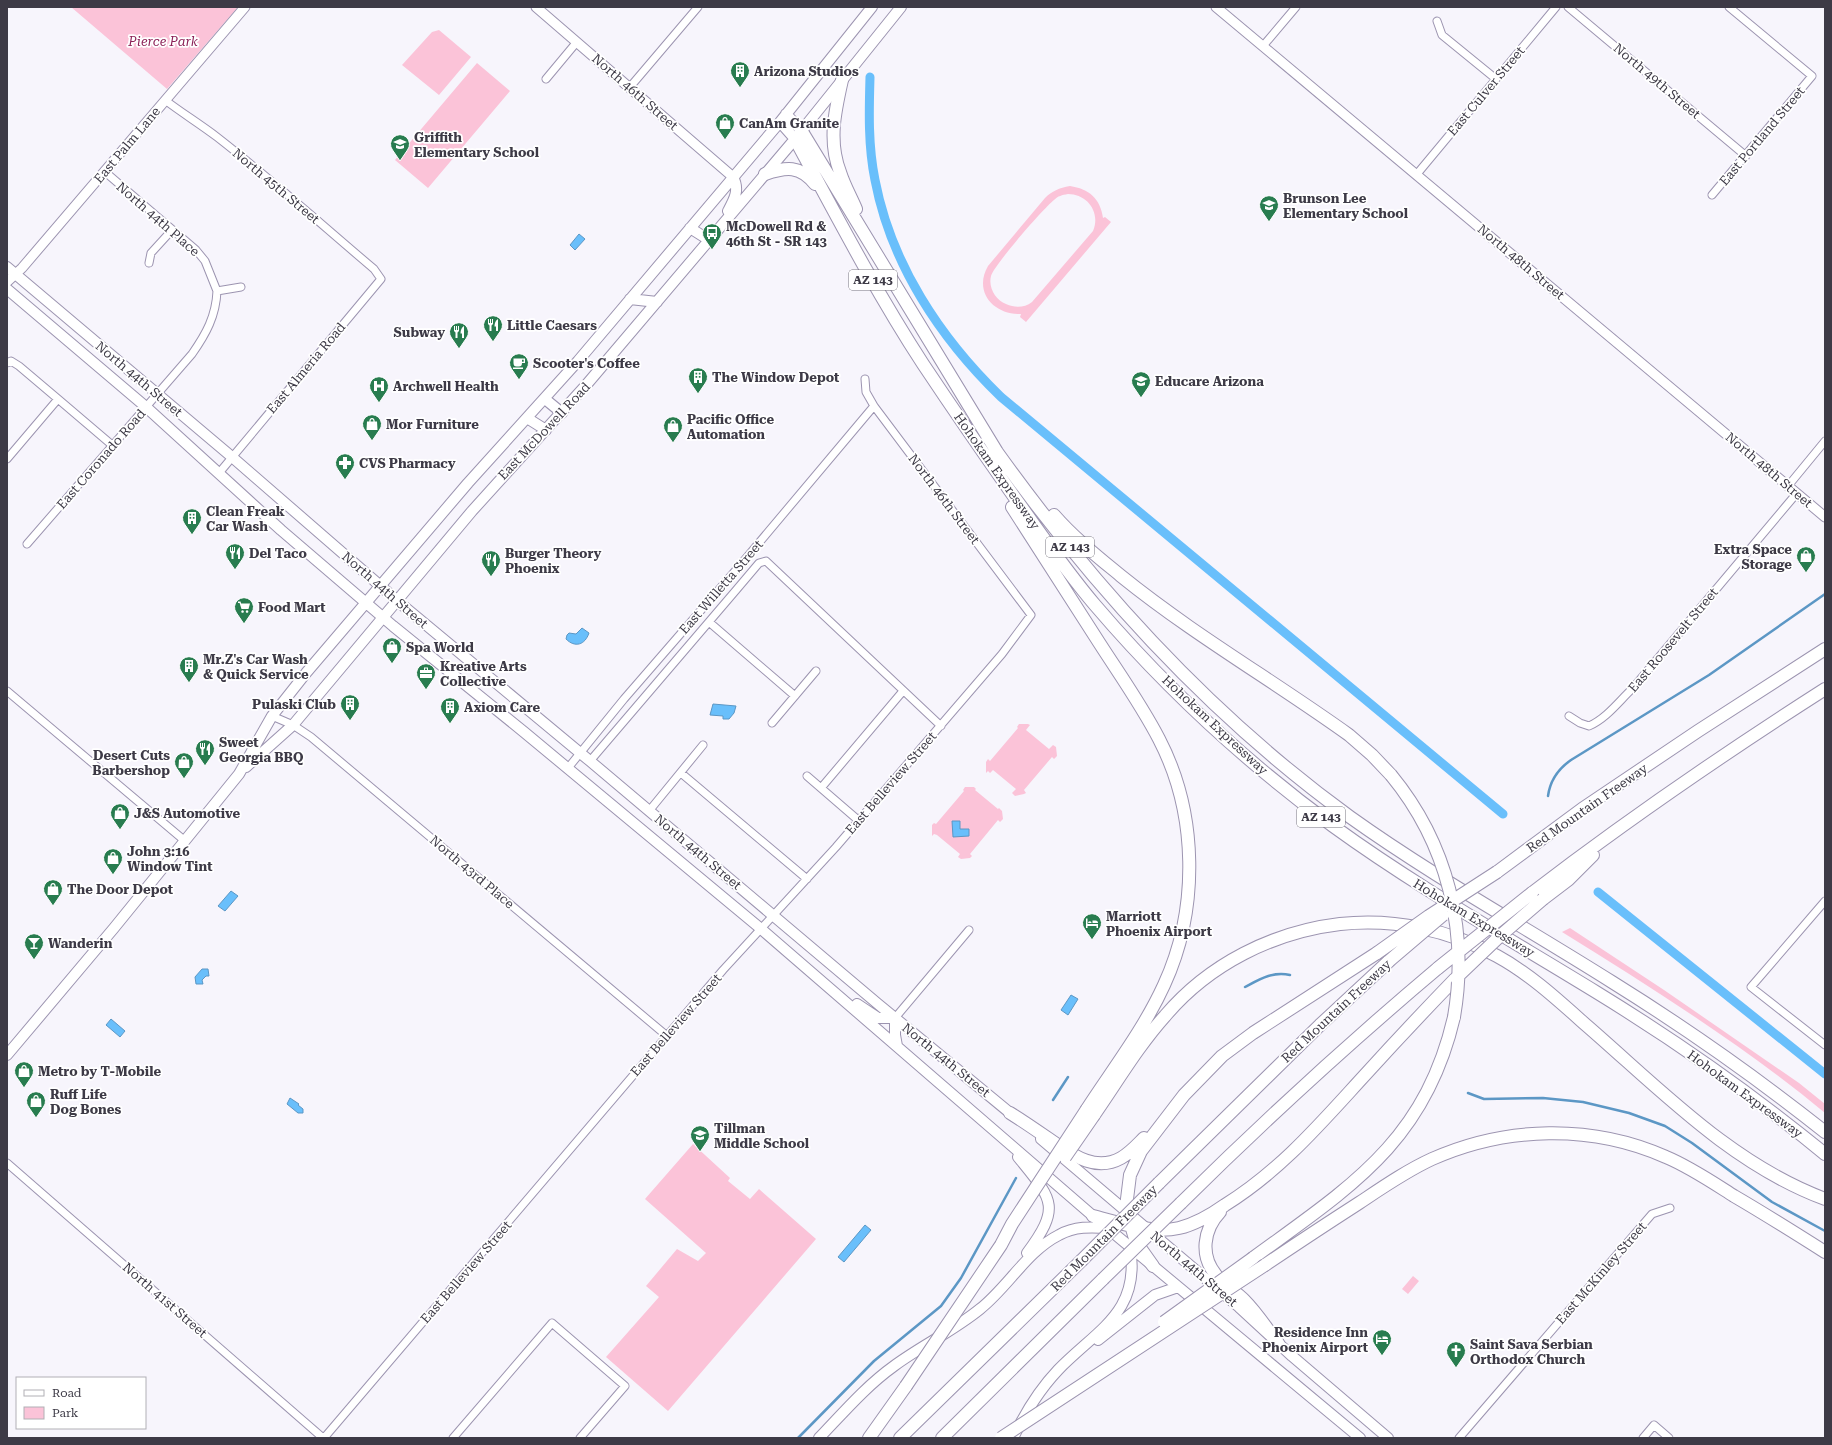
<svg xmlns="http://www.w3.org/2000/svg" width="1832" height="1445" font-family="'Roboto Serif',serif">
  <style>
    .green { fill: #fbc3d8; fill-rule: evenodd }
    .water { fill: #69bffb; stroke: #5c97c5 }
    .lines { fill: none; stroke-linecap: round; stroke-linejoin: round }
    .stream { stroke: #5c97c5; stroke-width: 2.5 }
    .canal { stroke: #69bffb; stroke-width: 9 }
    .street-casing { stroke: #9c94b0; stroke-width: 9 }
    .secondary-casing { stroke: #9c94b0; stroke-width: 11 }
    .primary-casing { stroke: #9c94b0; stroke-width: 12 }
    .highway-casing { stroke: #9c94b0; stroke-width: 14 }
    .street { stroke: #fff; stroke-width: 7 }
    .secondary { stroke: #fff; stroke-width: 9 }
    .primary { stroke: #fff; stroke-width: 10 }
    .highway { stroke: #fff; stroke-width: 12 }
    .highway-bridge-casing { stroke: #9c94b0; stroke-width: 14; stroke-linecap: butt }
    .highway-bridge { stroke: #fff; stroke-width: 12 }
    .labels { text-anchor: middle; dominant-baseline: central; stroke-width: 3.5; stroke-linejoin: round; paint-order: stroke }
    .shield { fill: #fff; stroke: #77757e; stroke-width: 1 }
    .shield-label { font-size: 12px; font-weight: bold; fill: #3d3a46 }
    .park-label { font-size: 13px; font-style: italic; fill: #8c2258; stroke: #fff }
    .poi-label { font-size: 13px; font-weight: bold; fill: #3d3a46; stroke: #fff; text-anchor: start }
    .street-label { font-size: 13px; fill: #3d3a46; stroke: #fff }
  </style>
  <rect width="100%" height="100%" fill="#f7f5fc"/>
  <path class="green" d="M71,7h167l-71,82z
    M439,30l32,27 -32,38 -37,-30 30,-33z
    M477,63l33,28 -82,97 -33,-28z
    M1070,186c19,3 30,12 33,32l2,-1 6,5 -85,100 -6,-5 1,-3c-27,1 -48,-22 -33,-48l57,-68c7,-7 14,-10 25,-12zM1068,194c19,0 33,18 25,37l-61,71c-8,6 -17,6 -26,2 -10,-4 -18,-16 -15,-28 3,-11 52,-67 63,-76 4,-4 8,-5 14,-6z
    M1019,724h9l2,1 -4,5 23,19 4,-4 3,2 1,9 -3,3 -2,-2 -28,33 2,3 -2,1 -9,2 -3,-3 4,-4 -23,-19 -3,3 -2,-2 -2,2v-11l2,-3 2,2 28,-33 -1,-1z
    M965,787h9l2,2 -1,1 23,19 1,-1 3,3 1,8 -3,3 -2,-2 -28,34 2,2 -2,2 -9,1 -3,-2 2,-3 -23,-19 -3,-1 -2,2v-11l2,-2 2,1 28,-33 -1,-1z
    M1570,928l94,62 135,93 26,21v9c-82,-68 -173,-125 -263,-181z
    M693,1144l37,34 -2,3 22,18 9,-10 57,50 -148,172 -62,-54 53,-60 -13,-11 31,-37 21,12 8,-8 -61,-54z
    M1413,1276l6,5 -11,13 -6,-5z"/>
  <path class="water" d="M579,234l6,5 -10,11 -5,-5z
    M582,628l7,5c-4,12 -14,15 -23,6l1,-4 2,-2 7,1z
    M713,704l23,2 -2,7 -5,6h-6v-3l-13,-1z
    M952,821h8v8h9v7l-16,1z
    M231,891l7,5 -13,15 -7,-5z
    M202,969h6l1,7h-3l-4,4 1,4h-7l-1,-7z
    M1071,995l7,4 -10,16 -7,-5z
    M111,1019l14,12 -5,6 -14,-12z
    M290,1098l9,6 -1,1 5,4v4h-5l-11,-9z
    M865,1225l6,5 -27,32 -6,-5z"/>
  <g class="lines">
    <path class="stream" d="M1548,796c2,-15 10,-27 23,-36l138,-85 116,-81
      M1245,987c15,-8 28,-16 45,-12
      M1468,1093l16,6 59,-1 40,4 46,11 36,13 27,17 80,59 53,29
      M1053,1100l15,-23
      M798,1438l76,-77 67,-55 20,-28 55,-100"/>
    <path class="canal" d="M870,77c-1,34 -2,69 5,103 16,84 65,158 126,217l502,417
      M1598,892l227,182"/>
    <g class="street-casing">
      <path id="street" d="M1568,7l178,149
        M1437,21l5,14 54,44
        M1263,46l33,-39
        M546,79l30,-36
        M630,87l68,-80
        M165,100c17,13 35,24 52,37 54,42 105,88 157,132l7,10 -162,194
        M104,171l92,79 9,11 12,30
        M1417,174l139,-167
        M1712,195l100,-119 -83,-69
        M149,263l2,-10 21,-23
        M7,363l4,-2 8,5 39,33 -51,60
        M58,399l54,46
        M1788,486l37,-45
        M27,544l165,-190c14,-20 24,-38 25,-63l24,-4
        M709,622l86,74
        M7,691l178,150
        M272,716l21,9 18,12 356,299
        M1569,716l11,7 9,3c18,-8 30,-25 44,-38l164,-195
        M772,723l44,-52
        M590,761l147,-172 22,-26 7,-2 175,165
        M568,768l56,-69 118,-136 132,-157
        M681,773l126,106
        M807,776l51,44
        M821,788l82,-97
        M649,811l54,-66
        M1825,901l-74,86 74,58
        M895,1018l74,-88
        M7,1163l316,275
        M324,1438l399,-468 113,-123 166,-193 29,-39 -157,-209 -8,-14 -1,-13
        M453,1438l99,-115 73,63 -45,52
        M1459,1438l193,-224 18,-6
        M1643,1438l11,-13 15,13"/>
    </g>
    <g class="secondary-casing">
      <path id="secondary" d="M536,7l197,170
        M1216,7l609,510
        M7,282l15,-14 223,-261"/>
    </g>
    <g class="primary-casing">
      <path id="primary" d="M786,114l15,16
        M780,122l15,17
        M728,211c6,-11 12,-21 5,-34
        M690,228l19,12
        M7,267l225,190 175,152 183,152 288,243 137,113
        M7,289l139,118 135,123 112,96 131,106 236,196 333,288 267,222
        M630,299l27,3
        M545,399l17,14
        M527,418l19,12
        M246,767l47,-42 179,-214 115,-127 208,-245 106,-132
        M857,1004l21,14h17
        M895,1018v17l2,11
        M7,1055l107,-127 125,-154 33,-58 34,-43 162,-190 110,-122 202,-239 92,-115
        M1041,1139l198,168 53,49 96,82
        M1018,1157c34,42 44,49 9,96
        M1098,1340l57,-45 23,-8
        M819,1438c24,-25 47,-52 75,-72 27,-20 59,-35 86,-57 28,-22 47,-58 79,-74 16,-9 32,-8 50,-7
        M1013,1438c12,-25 26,-48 45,-68 40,-41 83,-58 72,-123"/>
    </g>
    <g class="highway-casing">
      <path id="highway" d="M842,80c-7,31 -14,61 -2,92 4,13 11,25 16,37
        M801,130l196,322c99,138 215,265 353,365 84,60 175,110 262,165 74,46 145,96 213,150
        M795,139c41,76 81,153 128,225 30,45 61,90 92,134 26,36 51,73 80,107 70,82 151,157 238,221 84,61 175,112 263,166 80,49 157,103 229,162
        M765,174c21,-7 35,-9 50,10
        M1012,507c29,45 58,91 88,137 20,31 42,62 59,95 39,75 40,170 5,246 -20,44 -51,84 -77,124
        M1054,515c20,23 44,42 67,61 73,59 153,105 228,159l23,20 19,20
        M1497,872l85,-63 116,-78 127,-82
        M1532,893c95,-73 193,-140 293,-204
        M1543,899l25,-19 25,-25
        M1010,1113c13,8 26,17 39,26 21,14 45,34 72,19 9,-5 16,-13 23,-20
        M1094,1115c23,-33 44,-69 71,-99 44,-52 108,-84 175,-92 54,-6 110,6 157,32 33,18 61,44 89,69 74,64 145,139 239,174
        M1159,1183l161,-158 69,-64
        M1181,1203c83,-82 168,-160 257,-235
        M1220,1212c-17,18 -20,44 -4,63 8,10 19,16 28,25 13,13 23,29 34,43
        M1093,1216c27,7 59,18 86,12 17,-4 32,-13 46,-23 56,-35 95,-81 139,-129 30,-33 60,-65 91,-97
        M1253,1258c97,-71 172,-116 201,-241
        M1265,1265c31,-21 63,-42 94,-62 24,-16 47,-32 73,-44 74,-33 160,-35 234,-2 24,10 46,25 68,39 31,18 61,37 91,56
        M1153,1266l-17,-24 -9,-30v-13l3,-24 11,-24 43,-56 38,-39 31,-23 124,-80
        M869,1438l37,-52
        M900,1438l181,-177
        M942,1438l161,-159"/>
    </g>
    <use href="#street" class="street"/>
    <use href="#secondary" class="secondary"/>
    <use href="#primary" class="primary"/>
    <use href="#highway" class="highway"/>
    <g class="highway-bridge-casing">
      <path id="highway-bridge" d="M1391,775c56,68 78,155 63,242
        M1377,953l52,-37 68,-44
        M1389,961l54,-46
        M1438,968l94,-75
        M1456,978l44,-42 43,-37
        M1065,1157l29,-42
        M1081,1261l78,-78
        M1103,1279l78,-76
        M1164,1322l89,-64
        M906,1386l95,-141 11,-21 75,-115
        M1001,1438l264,-173"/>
    </g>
    <use href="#highway-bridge" class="highway-bridge"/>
  </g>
  <defs>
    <g id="building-pin" transform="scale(1)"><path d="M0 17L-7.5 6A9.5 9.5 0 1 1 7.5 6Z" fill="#287c4f" stroke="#fff"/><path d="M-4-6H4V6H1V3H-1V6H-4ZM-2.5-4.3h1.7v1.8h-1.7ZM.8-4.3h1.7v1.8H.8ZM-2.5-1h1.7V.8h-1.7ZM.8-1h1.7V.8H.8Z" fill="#fff"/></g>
    <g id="shop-pin" transform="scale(1)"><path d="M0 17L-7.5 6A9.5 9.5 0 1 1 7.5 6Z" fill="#287c4f" stroke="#fff"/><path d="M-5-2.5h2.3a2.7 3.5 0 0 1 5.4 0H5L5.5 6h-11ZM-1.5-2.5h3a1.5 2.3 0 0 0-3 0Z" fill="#fff"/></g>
    <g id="school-pin" transform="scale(1)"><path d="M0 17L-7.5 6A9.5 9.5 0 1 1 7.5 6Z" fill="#287c4f" stroke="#fff"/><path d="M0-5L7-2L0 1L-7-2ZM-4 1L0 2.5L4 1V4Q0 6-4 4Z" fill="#fff"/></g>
    <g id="bus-pin" transform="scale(1)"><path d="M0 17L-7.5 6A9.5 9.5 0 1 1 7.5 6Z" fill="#287c4f" stroke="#fff"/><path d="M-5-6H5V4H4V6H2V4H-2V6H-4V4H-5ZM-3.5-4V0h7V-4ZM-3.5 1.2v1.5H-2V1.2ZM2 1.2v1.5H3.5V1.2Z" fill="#fff"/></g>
    <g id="restaurant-pin" transform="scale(1)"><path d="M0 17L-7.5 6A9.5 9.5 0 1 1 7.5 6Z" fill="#287c4f" stroke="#fff"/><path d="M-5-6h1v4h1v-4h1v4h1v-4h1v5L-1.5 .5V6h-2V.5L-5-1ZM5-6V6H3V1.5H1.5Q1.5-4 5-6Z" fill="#fff"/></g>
    <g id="cafe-pin" transform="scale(1)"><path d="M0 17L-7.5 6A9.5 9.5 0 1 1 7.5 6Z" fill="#287c4f" stroke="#fff"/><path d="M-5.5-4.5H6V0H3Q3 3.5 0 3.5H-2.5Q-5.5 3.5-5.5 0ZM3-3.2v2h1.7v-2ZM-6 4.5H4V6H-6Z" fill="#fff"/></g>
    <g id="hospital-pin" transform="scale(1)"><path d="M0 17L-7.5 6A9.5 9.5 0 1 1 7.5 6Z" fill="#287c4f" stroke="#fff"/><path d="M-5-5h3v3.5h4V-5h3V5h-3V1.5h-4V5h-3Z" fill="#fff"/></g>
    <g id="pharmacy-pin" transform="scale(1)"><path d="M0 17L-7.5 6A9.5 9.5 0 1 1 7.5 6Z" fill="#287c4f" stroke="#fff"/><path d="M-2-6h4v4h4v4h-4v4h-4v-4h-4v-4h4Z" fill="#fff"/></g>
    <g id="supermarket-pin" transform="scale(1)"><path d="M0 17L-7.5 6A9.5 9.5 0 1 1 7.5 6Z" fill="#287c4f" stroke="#fff"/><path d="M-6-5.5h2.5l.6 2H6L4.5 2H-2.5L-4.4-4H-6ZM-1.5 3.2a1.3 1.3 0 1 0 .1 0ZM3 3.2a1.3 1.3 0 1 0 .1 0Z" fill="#fff"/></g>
    <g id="office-pin" transform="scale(1)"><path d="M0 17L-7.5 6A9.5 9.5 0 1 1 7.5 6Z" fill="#287c4f" stroke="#fff"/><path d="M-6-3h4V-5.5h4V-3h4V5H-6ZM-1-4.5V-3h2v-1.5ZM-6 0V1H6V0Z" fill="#fff"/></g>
    <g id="hotel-pin" transform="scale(1)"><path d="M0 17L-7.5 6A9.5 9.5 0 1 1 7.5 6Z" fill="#287c4f" stroke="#fff"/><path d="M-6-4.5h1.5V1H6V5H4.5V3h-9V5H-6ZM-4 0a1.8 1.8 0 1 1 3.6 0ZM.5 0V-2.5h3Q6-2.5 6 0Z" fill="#fff"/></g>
    <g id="bar-pin" transform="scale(1)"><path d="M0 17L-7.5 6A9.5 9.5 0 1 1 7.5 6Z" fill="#287c4f" stroke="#fff"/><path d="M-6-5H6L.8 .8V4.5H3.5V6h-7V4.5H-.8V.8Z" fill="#fff"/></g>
    <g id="church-pin" transform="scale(1)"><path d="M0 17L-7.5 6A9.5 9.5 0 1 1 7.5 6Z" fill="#287c4f" stroke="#fff"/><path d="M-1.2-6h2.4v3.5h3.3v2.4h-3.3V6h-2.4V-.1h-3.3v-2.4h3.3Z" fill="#fff"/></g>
  </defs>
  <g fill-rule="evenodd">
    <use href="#building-pin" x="740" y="71"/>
    <use href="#shop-pin" x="725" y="123"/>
    <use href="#school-pin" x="400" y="144"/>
    <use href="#school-pin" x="1269" y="205"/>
    <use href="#bus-pin" x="712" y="233"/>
    <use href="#restaurant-pin" x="493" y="325"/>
    <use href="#restaurant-pin" x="459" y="332"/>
    <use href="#cafe-pin" x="519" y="363"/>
    <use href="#building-pin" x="698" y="377"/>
    <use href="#school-pin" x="1141" y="381"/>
    <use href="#hospital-pin" x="379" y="386"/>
    <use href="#shop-pin" x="372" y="424"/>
    <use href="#shop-pin" x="673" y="426"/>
    <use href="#pharmacy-pin" x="345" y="463"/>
    <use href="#building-pin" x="192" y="518"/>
    <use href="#restaurant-pin" x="235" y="553"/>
    <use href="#shop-pin" x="1806" y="556"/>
    <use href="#restaurant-pin" x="491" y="560"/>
    <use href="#supermarket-pin" x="244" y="607"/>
    <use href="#shop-pin" x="392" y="647"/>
    <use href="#building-pin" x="189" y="666"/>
    <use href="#office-pin" x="426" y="673"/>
    <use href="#building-pin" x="350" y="704"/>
    <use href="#building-pin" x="450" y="707"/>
    <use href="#restaurant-pin" x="205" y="749"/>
    <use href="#shop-pin" x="184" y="762"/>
    <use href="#shop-pin" x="120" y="813"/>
    <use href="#shop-pin" x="113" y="858"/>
    <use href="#shop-pin" x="53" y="889"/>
    <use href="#hotel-pin" x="1092" y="923"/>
    <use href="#bar-pin" x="34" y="943"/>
    <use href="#shop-pin" x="24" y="1071"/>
    <use href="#shop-pin" x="36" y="1101"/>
    <use href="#school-pin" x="700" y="1135"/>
    <use href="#hotel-pin" x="1382" y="1339"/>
    <use href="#church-pin" x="1456" y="1351"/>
  </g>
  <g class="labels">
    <g class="shield">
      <rect x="849" y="270" width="48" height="20" rx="3"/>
      <rect x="1046" y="537" width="48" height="20" rx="3"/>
      <rect x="1297" y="807" width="48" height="20" rx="3"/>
    </g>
    <g class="shield-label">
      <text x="873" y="280">AZ 143</text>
      <text x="1070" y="547">AZ 143</text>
      <text x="1321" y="817">AZ 143</text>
    </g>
    <g class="park-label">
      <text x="163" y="41">Pierce Park</text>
    </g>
    <g class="poi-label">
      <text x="754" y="71">Arizona Studios</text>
      <text x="739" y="123">CanAm Granite</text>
      <text x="414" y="137">Griffith<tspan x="414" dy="15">Elementary School</tspan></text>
      <text x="1283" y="198">Brunson Lee<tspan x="1283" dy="15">Elementary School</tspan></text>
      <text x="726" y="226">McDowell Rd &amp;<tspan x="726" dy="15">46th St - SR 143</tspan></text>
      <text x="507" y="325">Little Caesars</text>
      <text x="445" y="332" text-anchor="end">Subway</text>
      <text x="533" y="363">Scooter's Coffee</text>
      <text x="712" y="377">The Window Depot</text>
      <text x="1155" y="381">Educare Arizona</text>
      <text x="393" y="386">Archwell Health</text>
      <text x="687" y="419">Pacific Office<tspan x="687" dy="15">Automation</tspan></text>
      <text x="386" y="424">Mor Furniture</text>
      <text x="359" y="463">CVS Pharmacy</text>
      <text x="206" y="511">Clean Freak<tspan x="206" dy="15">Car Wash</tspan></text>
      <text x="1792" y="549" text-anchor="end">Extra Space<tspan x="1792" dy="15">Storage</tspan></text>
      <text x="249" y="553">Del Taco</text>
      <text x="505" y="553">Burger Theory<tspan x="505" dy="15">Phoenix</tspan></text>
      <text x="258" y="607">Food Mart</text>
      <text x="406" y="647">Spa World</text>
      <text x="203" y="659">Mr.Z's Car Wash<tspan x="203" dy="15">&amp; Quick Service</tspan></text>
      <text x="440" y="666">Kreative Arts<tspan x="440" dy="15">Collective</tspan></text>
      <text x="336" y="704" text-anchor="end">Pulaski Club</text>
      <text x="464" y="707">Axiom Care</text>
      <text x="219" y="742">Sweet<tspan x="219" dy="15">Georgia BBQ</tspan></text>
      <text x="170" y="755" text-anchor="end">Desert Cuts<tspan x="170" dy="15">Barbershop</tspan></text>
      <text x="134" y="813">J&amp;S Automotive</text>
      <text x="127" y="851">John 3:16<tspan x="127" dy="15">Window Tint</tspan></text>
      <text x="67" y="889">The Door Depot</text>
      <text x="1106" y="916">Marriott<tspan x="1106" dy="15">Phoenix Airport</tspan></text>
      <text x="48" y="943">Wanderin</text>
      <text x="38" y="1071">Metro by T-Mobile</text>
      <text x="50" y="1094">Ruff Life<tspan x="50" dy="15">Dog Bones</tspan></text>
      <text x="714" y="1128">Tillman<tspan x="714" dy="15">Middle School</tspan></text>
      <text x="1368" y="1332" text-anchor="end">Residence Inn<tspan x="1368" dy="15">Phoenix Airport</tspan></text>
      <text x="1470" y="1344">Saint Sava Serbian<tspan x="1470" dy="15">Orthodox Church</tspan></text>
    </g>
    <g class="street-label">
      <text transform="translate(1657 81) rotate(40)">North 49th Street</text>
      <text transform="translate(1486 91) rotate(-50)">East Culver Street</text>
      <text transform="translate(635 92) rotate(41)">North 46th Street</text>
      <text transform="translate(1762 136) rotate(-50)">East Portland Street</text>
      <text transform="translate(127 145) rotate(-50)">East Palm Lane</text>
      <text transform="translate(276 186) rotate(40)">North 45th Street</text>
      <text transform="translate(158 219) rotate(41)">North 44th Place</text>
      <text transform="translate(1521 262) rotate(40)">North 48th Street</text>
      <text transform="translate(306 368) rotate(-50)">East Almeria Road</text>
      <text transform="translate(139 379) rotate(40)">North 44th Street</text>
      <text transform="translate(544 431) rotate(-47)">East McDowell Road</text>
      <text transform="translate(101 459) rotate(-49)">East Coronado Road</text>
      <text transform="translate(1769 470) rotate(40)">North 48th Street</text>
      <text transform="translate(997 471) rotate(55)">Hohokam Expressway</text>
      <text transform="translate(944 499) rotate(53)">North 46th Street</text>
      <text transform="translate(721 587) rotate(-49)">East Willetta Street</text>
      <text transform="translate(385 590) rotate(41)">North 44th Street</text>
      <text transform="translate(1673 640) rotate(-50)">East Roosevelt Street</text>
      <text transform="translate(1215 725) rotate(43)">Hohokam Expressway</text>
      <text transform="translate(891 783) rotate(-49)">East Belleview Street</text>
      <text transform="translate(1587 808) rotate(-35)">Red Mountain Freeway</text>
      <text transform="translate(698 852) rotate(40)">North 44th Street</text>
      <text transform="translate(472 872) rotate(40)">North 43rd Place</text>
      <text transform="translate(1474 918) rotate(31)">Hohokam Expressway</text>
      <text transform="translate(1336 1011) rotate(-43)">Red Mountain Freeway</text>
      <text transform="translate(676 1025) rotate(-49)">East Belleview Street</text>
      <text transform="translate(946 1060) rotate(39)">North 44th Street</text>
      <text transform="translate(1745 1094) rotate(36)">Hohokam Expressway</text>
      <text transform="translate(1104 1238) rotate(-45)">Red Mountain Freeway</text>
      <text transform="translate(1194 1269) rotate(40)">North 44th Street</text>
      <text transform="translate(466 1272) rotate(-49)">East Belleview Street</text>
      <text transform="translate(1601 1273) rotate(-49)">East McKinley Street</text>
      <text transform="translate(165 1300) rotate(41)">North 41st Street</text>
    </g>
  </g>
  <rect width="1832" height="1445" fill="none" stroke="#3d3a46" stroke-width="16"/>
  <rect x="16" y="1377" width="130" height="52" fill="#ffffff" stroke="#b1b0b5"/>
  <rect x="24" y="1390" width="20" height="6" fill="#ffffff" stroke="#b1b0b5"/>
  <text x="52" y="1397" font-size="12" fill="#3d3a46">Road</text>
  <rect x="24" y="1407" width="20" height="12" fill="#fbc3d8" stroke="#b1b0b5"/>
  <text x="52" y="1417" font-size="12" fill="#3d3a46">Park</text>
</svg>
